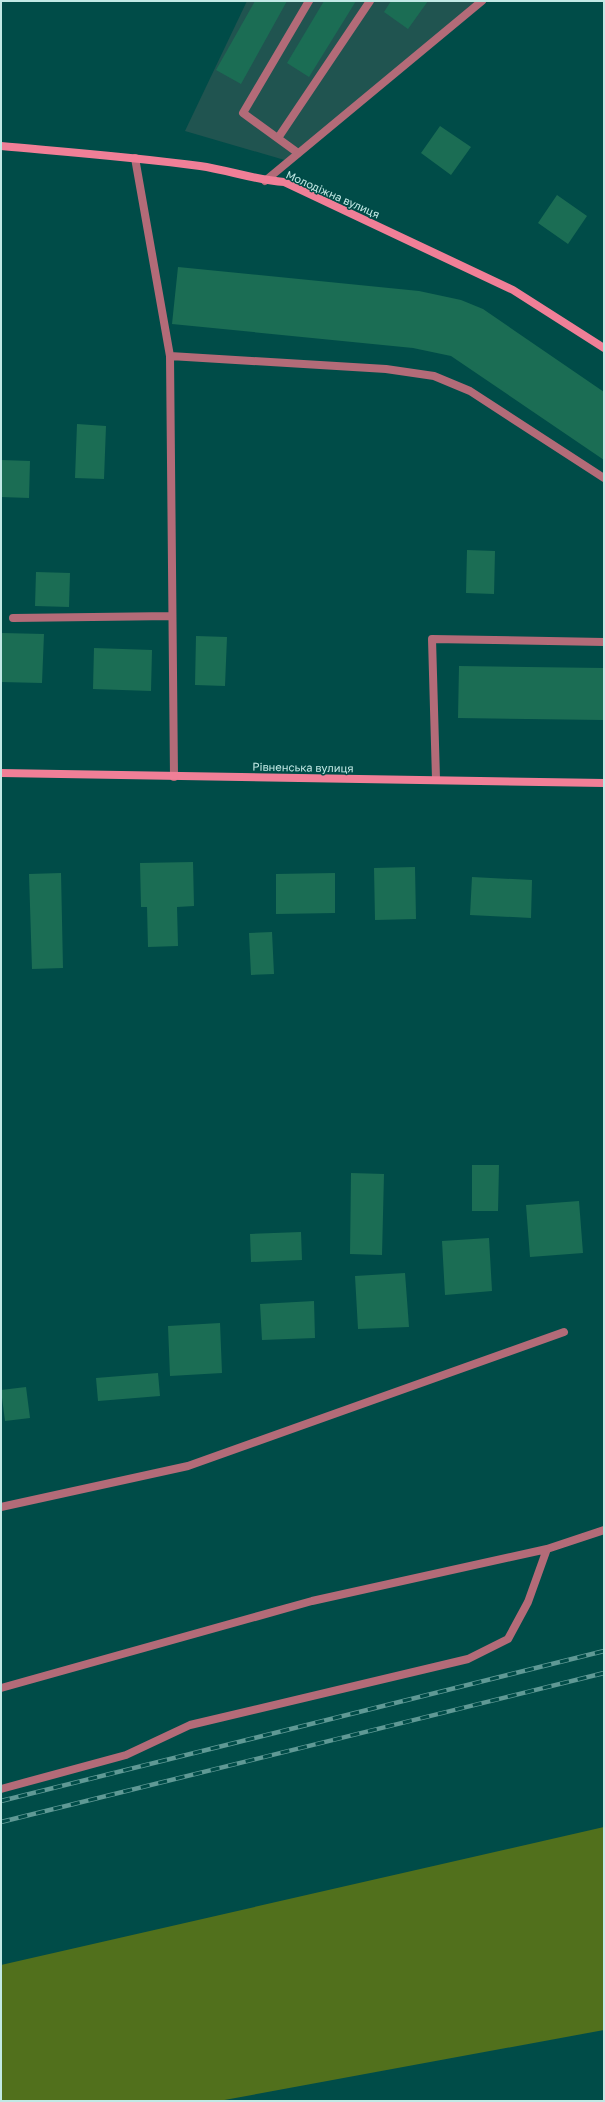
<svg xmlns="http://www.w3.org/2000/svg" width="605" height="2102" font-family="'Golos Text',sans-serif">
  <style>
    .built { fill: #205450 }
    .green { fill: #51701c }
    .building { fill: #1b6d54 }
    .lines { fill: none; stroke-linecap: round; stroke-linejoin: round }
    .lane { stroke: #b36b78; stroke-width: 8 }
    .street { stroke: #b36b78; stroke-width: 8 }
    .secondary { stroke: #f07f97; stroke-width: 8 }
    .rail-casing { stroke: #5f9995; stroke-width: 4.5 }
    .rail { stroke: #004c48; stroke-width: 3; stroke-dasharray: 9; stroke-linecap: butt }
    .labels { text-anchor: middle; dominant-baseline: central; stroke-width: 3; stroke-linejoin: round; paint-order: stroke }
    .street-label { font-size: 11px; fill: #c2e9e5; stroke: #004c48 }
  </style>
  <rect width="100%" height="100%" fill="#004c48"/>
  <path class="built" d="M247,1h235l-194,160 -103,-30z"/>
  <path class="green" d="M604,1827v203l-385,71h-218v-136z"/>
  <path class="building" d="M255,1h32l-46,83 -25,-14z
    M324,1h32l-47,76 -22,-14z
    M391,1h37l-20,28 -24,-17z
    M440,126l31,21 -20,28 -30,-22z
    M557,195l30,21 -19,28 -30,-21z
    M178,267l241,24 42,9 22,9 121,83v68l-153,-104 -38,-8 -241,-24z
    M77,424l29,2 -2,53 -29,-1z
    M1,460l29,1 -1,37 -28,-1z
    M467,550l28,1 -1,43 -28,-1z
    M36,572l34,1 -1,34 -34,-1z
    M2,633l42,1 -2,49 -41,-1z
    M196,636l31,1 -2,49 -30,-1z
    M94,648l58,2 -1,41 -58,-2z
    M459,666l145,2v52l-146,-2z
    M193,862l1,44 -17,1 1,39 -30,1 -1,-40h-6l-1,-44z
    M415,867l1,52 -41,1 -1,-52z
    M61,873l2,95 -31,1 -3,-95z
    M335,873v40l-59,1v-40z
    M472,877l60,3 -1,38 -61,-3z
    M272,932l2,42 -23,1 -2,-42z
    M472,1165h27l-1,46h-26z
    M351,1173l33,1 -2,81 -32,-1z
    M579,1201l4,52 -53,4 -4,-52z
    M301,1232l1,28 -51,2 -1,-28z
    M489,1238l3,53 -47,4 -3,-54z
    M405,1273l4,54 -51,2 -3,-53z
    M314,1301l1,37 -53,2 -2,-36z
    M220,1323l2,50 -52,3 -2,-50z
    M158,1373l2,23 -62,5 -2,-23z
    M26,1387l4,31 -25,3 -4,-31z"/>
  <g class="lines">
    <path class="lane" d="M278,138l92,-137
      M298,153l-55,-40 66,-112
      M135,158l35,198 4,421
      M170,356l216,13 48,7 36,15 134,87
      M13,618l159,-2
      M436,779l-4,-140 172,3
      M1,1688l311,-87 235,-52 57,-19
      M1,1789l125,-34 64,-30 278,-66 40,-20 20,-37 19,-53"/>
    <path class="street" d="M265,181l217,-180
      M1,1507l187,-41 376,-134"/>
    <path class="secondary" d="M1,146c66,6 133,11 199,20 28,4 55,14 84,16l229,108 91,58
      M1,773l603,10"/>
    <g class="rail-casing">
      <path id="rail" d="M1,1801l603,-150
        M1,1822l603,-149"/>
    </g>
    <use href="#rail" class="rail"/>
  </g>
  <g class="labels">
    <g class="street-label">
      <text transform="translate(333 194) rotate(24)">Молодіжна вулиця</text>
      <text transform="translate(303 767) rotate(1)">Рівненська вулиця</text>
    </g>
  </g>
  <rect width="605" height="2102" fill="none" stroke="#c2e9e5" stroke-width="4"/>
</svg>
